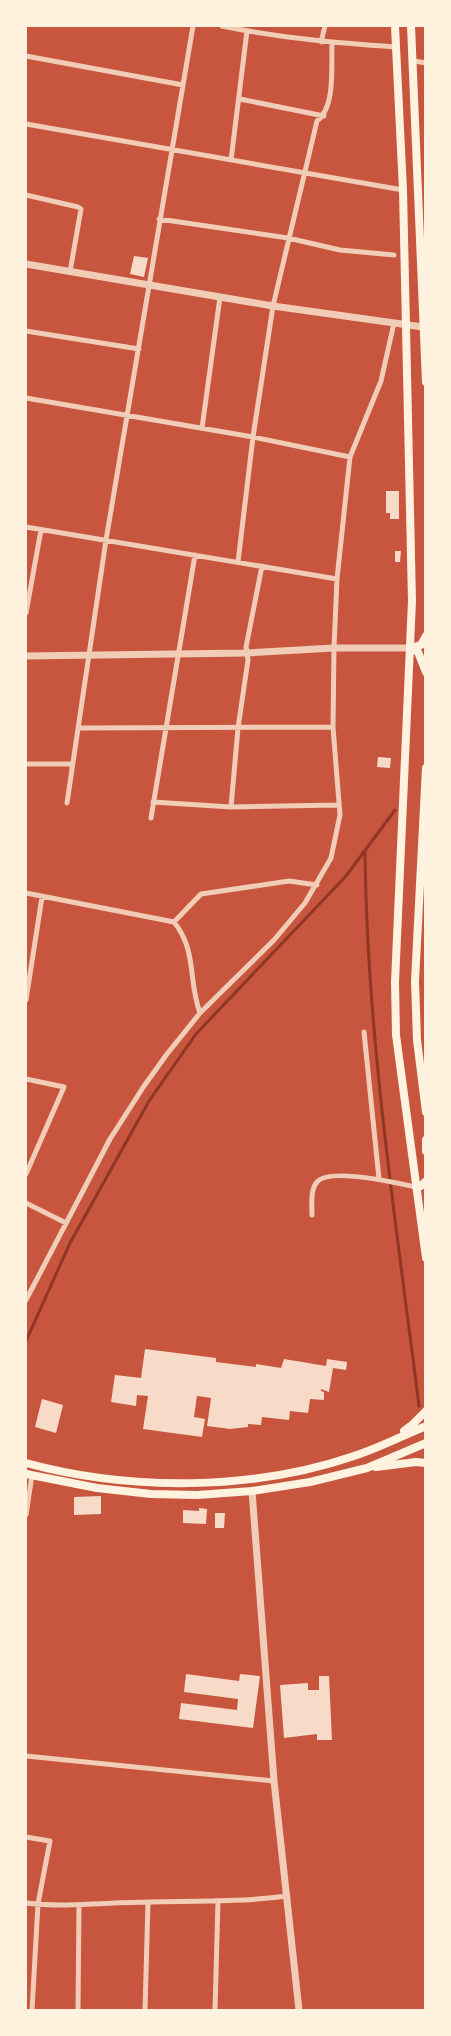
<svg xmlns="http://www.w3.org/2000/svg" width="451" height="2036" font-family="Commissioner,sans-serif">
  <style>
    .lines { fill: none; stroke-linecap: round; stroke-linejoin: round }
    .stream { stroke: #8f3625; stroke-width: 3 }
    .building { fill: #f7dbc8 }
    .minor { stroke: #f1ccb7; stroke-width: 5 }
    .tertiary { stroke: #f1ccb7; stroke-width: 7 }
    .secondary { stroke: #fff3e0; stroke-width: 8 }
    .primary { stroke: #fff3e0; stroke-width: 8 }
  </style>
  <rect width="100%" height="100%" fill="#c8553d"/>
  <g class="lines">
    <path class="stream" d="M365,852c2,186 31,370 54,554
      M26,1341l44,-98 79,-142 47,-67 150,-158 49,-66"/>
  </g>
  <path class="building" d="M134,256l14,2 -4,19 -14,-3z
    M386,491h13v28h-9v-6h-4z
    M395,551h6l-1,11h-5z
    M378,757l13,1 -1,10 -13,-1z
    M145,1349l71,9v4l40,5v-3l25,4 3,-9 42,7 1,-7 20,3 -1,8 -13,-2 -4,24 -8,-3v2l3,1v8l-14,-1 -2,14 -18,-2 -1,9 -27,-3 -1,8 -13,-1v3l-18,2 -23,-3 4,-28 -14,-2 -3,21 11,2 -3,18 -59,-8 5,-33 -11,-1 -1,11 -25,-4 4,-27 26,3z
    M42,1399l21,6 -7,28 -21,-6z
    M101,1496v18l-27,1v-18z
    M199,1508l8,1 -1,15 -23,-1v-13l16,1z
    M215,1513h10l-1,15h-9z
    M186,1674l53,7 1,-7 20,2 -7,52 -74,-9 2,-16 56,7 1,-11 -54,-7z
    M319,1676h10l3,64h-15v-6l-33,4 -4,-53 28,-2v7h11z"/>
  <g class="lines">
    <path class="minor" d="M222,26c58,12 116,17 174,21
      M321,42l4,-16
      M26,56l157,29
      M414,61l12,2
      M240,99l84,17
      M26,124l377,66
      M231,160l16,-129
      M26,195l52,12 3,2 -11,63
      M159,219l129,19 52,12 54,5
      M26,331l113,18
      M26,398l227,39 97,20
      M202,428l18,-131
      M26,527l311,52
      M238,562l15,-125 20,-131 44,-185c19,-14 14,-56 15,-78
      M26,613l15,-83
      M78,728l255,-1
      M26,764h46
      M153,802l78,5 108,-2
      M67,803l39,-263 87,-514
      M231,807l7,-79 10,-68 -2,-13 16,-81
      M151,818l44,-263
      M26,893l148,29c23,28 14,59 26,91
      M174,922l27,-28 88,-13 28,4
      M26,1000l16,-103
      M364,1032l15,147
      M26,1079l38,8 -38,87
      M26,1203l40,20
      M312,1215c0,-10 -2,-25 5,-33 12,-15 81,1 99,5
      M26,1300l84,-161 34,-53 23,-32 33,-41 74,-73 31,-37 26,-45 9,-43 -7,-88 1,-79 3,-69 13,-122 31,-76 13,-58
      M26,1515l6,-40
      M26,1756l248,25
      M26,1837l24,4 -12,63 -6,106
      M26,1903c41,5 82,-1 124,-1 46,-1 92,0 138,-6
      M78,2010l1,-104
      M145,2010l3,-108
      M215,2010l3,-109"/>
    <path class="tertiary" d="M26,264l247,42 150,21
      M26,656l221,-3 87,-5h76
      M252,1491l22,290 25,229"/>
    <path class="secondary" d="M395,26l8,164 9,411 -17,381 1,53 30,223
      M411,26l15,356
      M410,648l8,4 8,20
      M410,648l11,-3 5,-9
      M426,768l-11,213 2,59 9,72
      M426,1140v11
      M416,1187l5,-1 5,-5"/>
    <path class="primary" d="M404,1431l8,-6 14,-14
      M26,1463c103,28 226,28 328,-7 25,-8 48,-20 72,-30
      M376,1467l40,-5 10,1
      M26,1474l71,14 54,6 46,1 55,-4 58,-9 57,-14 59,-25"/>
  </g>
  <rect width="451" height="2036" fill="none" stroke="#fff3e0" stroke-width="54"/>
</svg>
